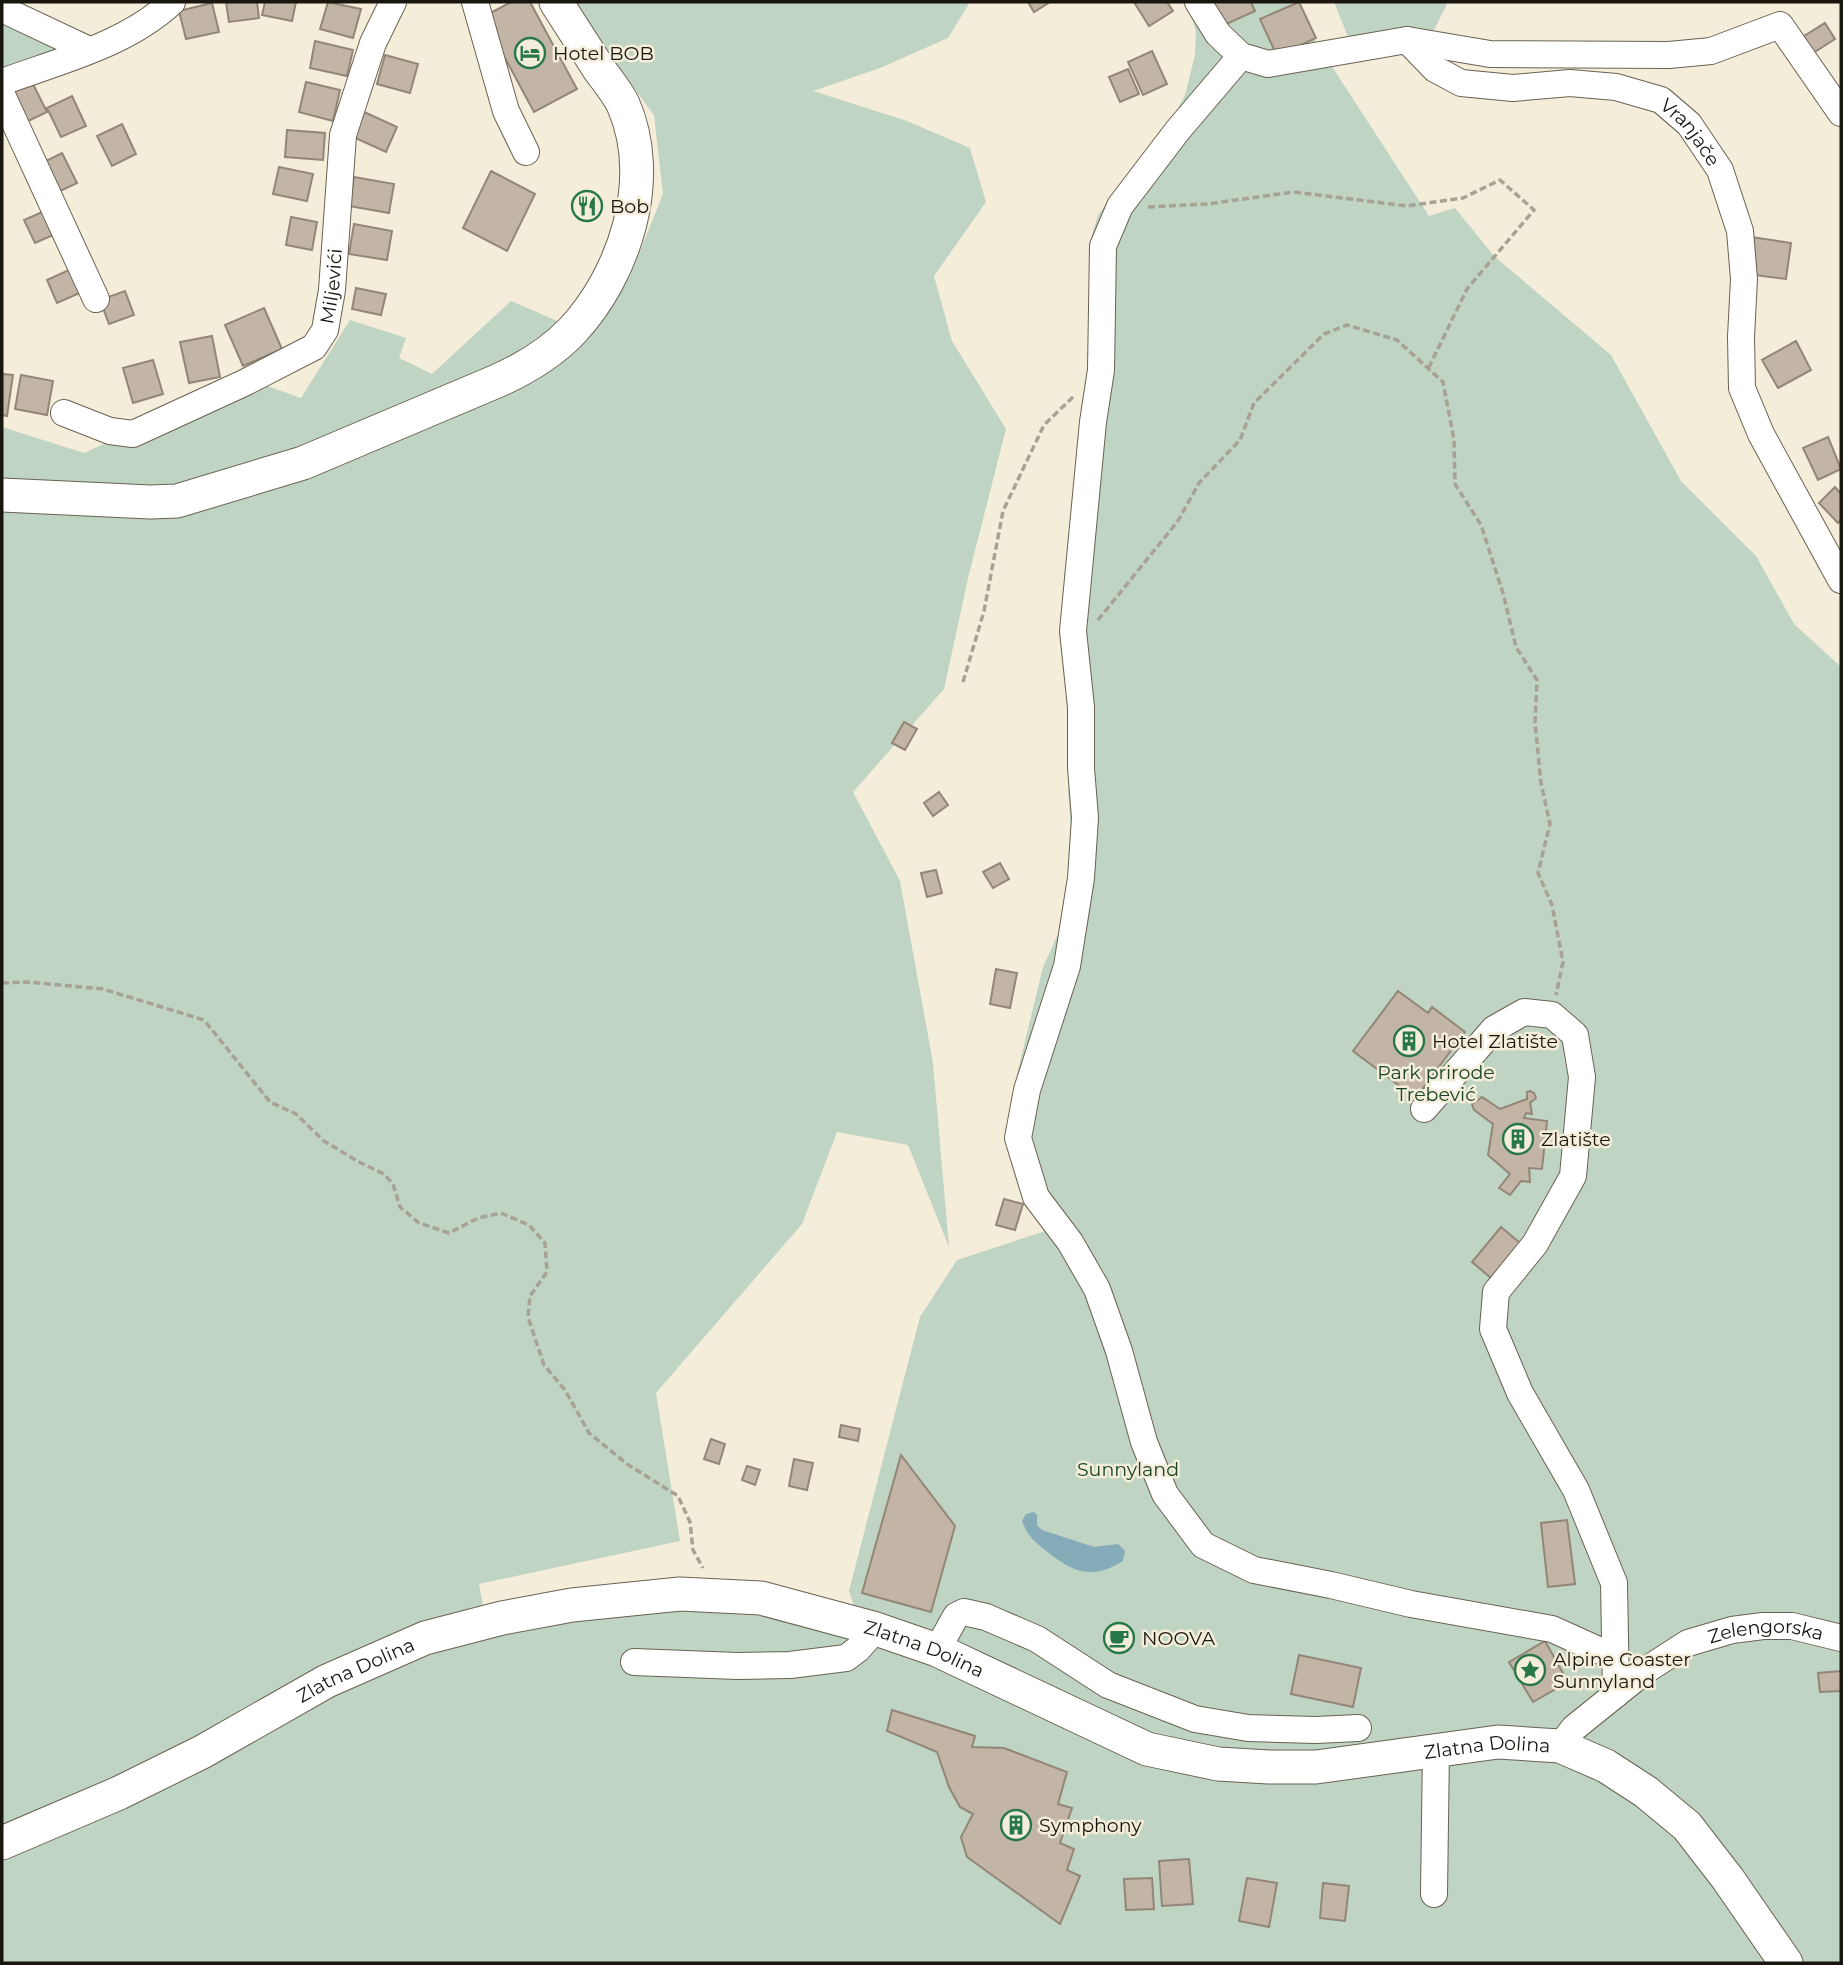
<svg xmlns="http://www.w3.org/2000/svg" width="1843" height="1965" font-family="Montserrat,sans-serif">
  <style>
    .green { fill: #bfd4c2 }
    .water { fill: #86acba }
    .building { fill: #c2b5a6; stroke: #938678; stroke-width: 2 }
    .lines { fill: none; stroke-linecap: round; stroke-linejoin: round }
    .minor-casing { stroke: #696252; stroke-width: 28 }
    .major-casing { stroke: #696252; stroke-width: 35 }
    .path { stroke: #a7a293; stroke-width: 3.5; stroke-dasharray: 7 3.5; stroke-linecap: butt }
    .minor { stroke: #fff; stroke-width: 26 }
    .major { stroke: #fff; stroke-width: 33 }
    .labels { text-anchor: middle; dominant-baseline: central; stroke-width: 5; stroke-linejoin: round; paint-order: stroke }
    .poi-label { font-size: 19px; fill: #18160f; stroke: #f4edda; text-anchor: start }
    .street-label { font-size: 19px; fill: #18160f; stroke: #f4edda }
    .park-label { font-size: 19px; fill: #184624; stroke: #f4edda }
  </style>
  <rect width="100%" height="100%" fill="#f4edda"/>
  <path class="green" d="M574,2h396l-22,36 -68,30 -67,23 94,30 63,27 16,54 -52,74 18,65 54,88 -37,145 -25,115 -91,103 47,89 33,182 16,184 -41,-102 -71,-13 -35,92 -146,169 24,148 -201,43 7,37 278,-18 207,55 -41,-29 -76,-23 -5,-15 71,-274 37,-57 88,-29v-18l-34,-100 7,-43 25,-103 26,-57 2,-78 -3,-43 4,-29 -8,-183 31,-274 -3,-68 6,-20 75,-97 12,-23 10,-40 1,-24 -5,-16 -8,-13h107l139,214 26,-8 39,48 117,99 70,126 75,75 38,68 47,43v1296h-1839v-1536l82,26 164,-74 53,19 49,-78 56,18 -7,20 33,16 79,-73 79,34 41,-61 32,-80 -9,-79 -69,-93z
    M1334,2h114l-14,28 -86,7z
    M2,24l58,24 -58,24z"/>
  <path class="water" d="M1034,1512l3,3v10l5,5 52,17 24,-3 7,7 -2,10c-32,20 -50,11 -77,-10 -11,-9 -19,-16 -24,-30l4,-7z"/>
  <path class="building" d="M226,2h31l2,16 -30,4z
    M265,2h31l-4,19 -30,-6z
    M328,2l33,7 -8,29 -33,-9z
    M511,2h19l47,87 -43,23 -51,-95z
    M1028,2h22l-16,10z
    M1134,2h33l6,9 -24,15z
    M1211,2h40l4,9 -33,15z
    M1299,2l17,36 -39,18 -17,-37z
    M212,3l7,29 -33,7 -7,-28z
    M1825,23l10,16 -28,18 -11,-16z
    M315,41l38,9 -6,26 -37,-8z
    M1152,51l15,33 -24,11 -15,-33z
    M385,55l33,9 -8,29 -33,-9z
    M1128,69l11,25 -19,8 -11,-25z
    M30,78l17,34 -25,12 -16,-33z
    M306,82l34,8 -7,31 -34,-9z
    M72,96l14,30 -25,11 -14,-29z
    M362,111l35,16 -11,25 -35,-16z
    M122,124l14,30 -24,12 -15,-30z
    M287,130l38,3 -2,27 -38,-3z
    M62,153l15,30 -25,12 -14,-30z
    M279,167l34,7 -6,27 -34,-7z
    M491,171l44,23 -28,57 -44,-23z
    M354,177l40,7 -5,29 -40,-7z
    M49,209l11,23 -25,11 -11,-23z
    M291,217l26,5 -5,28 -26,-5z
    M354,224l38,7 -5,29 -38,-6z
    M1751,237l40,6 -5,36 -40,-5z
    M71,269l11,23 -25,11 -10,-23z
    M356,288l30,6 -5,21 -29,-6z
    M125,291l9,24 -25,9 -9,-24z
    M264,308l18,41 -39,17 -18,-41z
    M212,336l8,41 -31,6 -9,-41z
    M1796,341l15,29 -33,18 -16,-28z
    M153,360l10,34 -30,9 -10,-35z
    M2,374l11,1 -6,41 -5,-1z
    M21,375l32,6 -6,34 -32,-6z
    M1828,437l13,32 -23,11 -15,-32z
    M1835,487l6,7v26l-3,3 -19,-20z
    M904,722l13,7 -12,21 -13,-7z
    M939,792l9,13 -15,11 -9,-13z
    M1000,863l9,16 -16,9 -10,-16z
    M936,870l6,23 -15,4 -6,-24z
    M996,969l21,4 -7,35 -20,-4z
    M1398,991l30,22 4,-6 33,25 -45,60 -15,-2 -52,-39z
    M1530,1091l4,2 2,5 -6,5 2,11 -6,-1 -2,5 23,3 -5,48 -13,-1 1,14 -9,-1 -11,14 -11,-7 11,-14 -22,-19 5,-31 -19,-14 -2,-6 10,-7 18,12 27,-10v-7z
    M1004,1199l19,5 -8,26 -19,-5z
    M1501,1227l19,16 -29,35 -19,-16z
    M841,1425l19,4 -2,12 -19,-4z
    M711,1439l14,5 -6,20 -15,-5z
    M901,1455l54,71 -24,86 -69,-19z
    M794,1459l19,4 -6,27 -18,-4z
    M747,1466l13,4 -5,15 -13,-5z
    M1567,1520l8,64 -27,3 -7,-64z
    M1545,1641l23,41 -35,20 -24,-40z
    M1299,1655l62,13 -8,39 -62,-13z
    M1841,1671v20l-21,1 -2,-19z
    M892,1710l83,26 -3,11 32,1 63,24 -9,32 14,4 -12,35 14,6 -7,21 13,6 -20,48 -93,-67 -6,-20 12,-23 -13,-7 -11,-20 -12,-35 -50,-21z
    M1189,1859l4,45 -31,2 -3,-45z
    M1152,1878l2,31 -28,1 -2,-31z
    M1247,1878l30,5 -8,44 -30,-6z
    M1323,1883l26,3 -4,35 -25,-3z"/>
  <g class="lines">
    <g class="minor-casing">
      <g id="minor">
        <path d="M475,2l31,109 20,41"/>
        <path id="s1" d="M1198,2l20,32 23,22 27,8 139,-24 28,29 26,14 52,5 57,-5 46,4 45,13 28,24 31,46 20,61 4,48 -3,58 1,51 19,46 80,146"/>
        <path d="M2,9l87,41"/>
        <path d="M1407,40l83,14 179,1 42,-4 69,-26 61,88"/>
        <path d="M1241,56l-63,74 -58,76 -17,40 -2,124 -8,52 -20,209 8,76v61l4,50 -4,60 -14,88 -40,124 -9,48 18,59 34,45 27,47 22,62 25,91 21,52 38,51 51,25 77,15 80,19 141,25 62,28"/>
        <path d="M2,82c57,-21 124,-37 170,-80"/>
        <path d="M2,95l94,204"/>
        <path id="s2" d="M64,413l46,18 23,3 111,-51 70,-36 11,-17 7,-40 11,-155 30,-92 20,-41"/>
        <path d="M1424,1109l70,-80 30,-17 28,3 23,20 7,42 -9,99 -38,68 -39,48 -3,37 27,64 56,97 38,93 2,111"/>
        <path d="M937,1650l19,-34 8,-4 22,5 51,22 71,46 87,34 53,9 68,2 42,-2"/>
        <path d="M634,1662l104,4 52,-1 56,-7 12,-9 18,-20"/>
        <path id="s3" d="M1560,1746l14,-18 72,-58 42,-27 44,-13 31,-4h29l49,12"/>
        <path d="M1434,1894l2,-146"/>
      </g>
    </g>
    <g class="major-casing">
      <g id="major">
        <path d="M2,495l148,7 27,-1 126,-38 194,-82c27,-12 54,-28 75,-50 53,-57 84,-152 51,-227 -6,-12 -16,-24 -24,-35 -14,-22 -29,-45 -43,-67"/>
        <path id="s4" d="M2,1843l117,-50 83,-41 125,-71 98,-43 77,-20 70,-13 108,-11 81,4 115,31 61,21 210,99 71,15 51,3h47l182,-25 62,4 46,20 40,26 41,34 41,53 58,84"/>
      </g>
    </g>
    <path class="path" d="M1148,207l59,-3 87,-12 113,14 56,-8 37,-18 34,30 -67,79 -38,78
      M1098,620l80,-99 21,-38 41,-43 14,-37 70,-69 23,-9 50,15 46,42 11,58 1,44 26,41 22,68 13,54 21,33 -2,43 6,60 9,41 -12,49 14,32 11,57 -7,33
      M963,682l21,-71 19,-100 41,-86 30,-29
      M2,983l26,-1 75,7 101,31 66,82 26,12 28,27 35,21 25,12 9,10 7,23 19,16 30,10 29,-15 23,-5 28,12 16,18 2,29 -17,24 -2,21 16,48 21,25 24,43 38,31 51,32 12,26 3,28 10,18"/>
    <use href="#minor" class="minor"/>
    <use href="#major" class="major"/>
  </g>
  <defs>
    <g id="hotel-ring" transform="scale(1.575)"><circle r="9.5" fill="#f4edda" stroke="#287747" stroke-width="1.5"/><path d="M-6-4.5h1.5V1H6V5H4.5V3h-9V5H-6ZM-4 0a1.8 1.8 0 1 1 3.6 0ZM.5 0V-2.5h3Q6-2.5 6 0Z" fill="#287747"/></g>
    <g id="restaurant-ring" transform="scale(1.575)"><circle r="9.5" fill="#f4edda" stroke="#287747" stroke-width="1.5"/><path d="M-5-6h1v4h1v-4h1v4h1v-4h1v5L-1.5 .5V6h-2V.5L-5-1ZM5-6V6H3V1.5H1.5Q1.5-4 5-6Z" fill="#287747"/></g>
    <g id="building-ring" transform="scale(1.575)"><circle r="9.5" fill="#f4edda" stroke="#287747" stroke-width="1.5"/><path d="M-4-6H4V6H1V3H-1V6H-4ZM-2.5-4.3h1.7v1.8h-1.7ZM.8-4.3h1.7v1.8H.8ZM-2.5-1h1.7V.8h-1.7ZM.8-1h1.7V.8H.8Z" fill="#287747"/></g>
    <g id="cafe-ring" transform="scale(1.575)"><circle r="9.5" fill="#f4edda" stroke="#287747" stroke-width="1.5"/><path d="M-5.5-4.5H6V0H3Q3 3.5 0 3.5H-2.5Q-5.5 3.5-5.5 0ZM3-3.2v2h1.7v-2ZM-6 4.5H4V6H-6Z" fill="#287747"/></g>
    <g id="sight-ring" transform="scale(1.575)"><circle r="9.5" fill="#f4edda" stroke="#287747" stroke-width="1.5"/><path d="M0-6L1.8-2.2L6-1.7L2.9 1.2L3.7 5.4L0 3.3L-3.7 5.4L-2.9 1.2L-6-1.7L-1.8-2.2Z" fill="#287747"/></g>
  </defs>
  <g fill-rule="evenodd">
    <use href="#hotel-ring" x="530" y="53"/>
    <use href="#restaurant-ring" x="587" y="206"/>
    <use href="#building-ring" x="1409" y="1041"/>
    <use href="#building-ring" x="1518" y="1139"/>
    <use href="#cafe-ring" x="1119" y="1638"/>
    <use href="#sight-ring" x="1530" y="1670"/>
    <use href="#building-ring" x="1016" y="1825"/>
  </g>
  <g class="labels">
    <g class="poi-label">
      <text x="553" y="53">Hotel BOB</text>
      <text x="610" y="206">Bob</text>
      <text x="1432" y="1041">Hotel Zlatište</text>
      <text x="1541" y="1139">Zlatište</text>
      <text x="1142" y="1638">NOOVA</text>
      <text x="1553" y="1659">Alpine Coaster<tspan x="1553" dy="22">Sunnyland</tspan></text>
      <text x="1039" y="1825">Symphony</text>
    </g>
    <g class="street-label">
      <text stroke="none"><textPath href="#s1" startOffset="555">Vranjače</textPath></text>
      <text stroke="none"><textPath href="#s2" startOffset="338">Miljevići</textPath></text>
      <text stroke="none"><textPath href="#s3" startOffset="245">Zelengorska</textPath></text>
      <text stroke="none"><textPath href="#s4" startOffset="982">Zlatna Dolina</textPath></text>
      <text stroke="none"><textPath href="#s4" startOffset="394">Zlatna Dolina</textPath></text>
      <text stroke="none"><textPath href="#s4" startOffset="1570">Zlatna Dolina</textPath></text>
    </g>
    <g class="park-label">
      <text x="1436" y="1072">Park prirode<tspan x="1436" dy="22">Trebević</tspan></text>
      <text x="1128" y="1469">Sunnyland</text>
    </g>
  </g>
  <rect width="1843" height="1965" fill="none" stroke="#18160f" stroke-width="7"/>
</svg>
